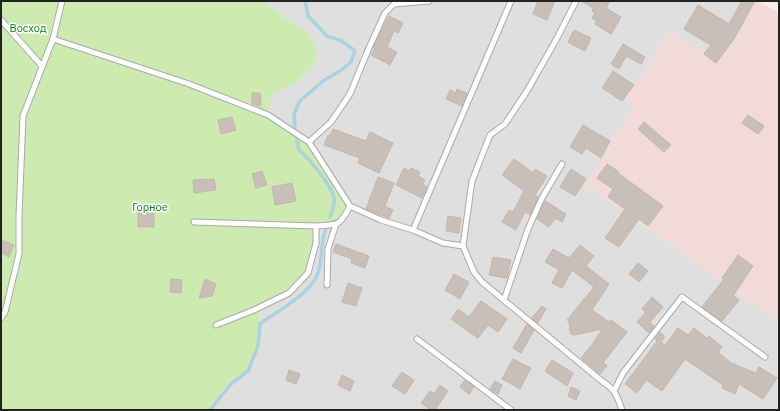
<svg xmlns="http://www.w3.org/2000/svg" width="780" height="411" font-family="'IBM Plex Sans',sans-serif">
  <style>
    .residential { fill: #e0dfdf }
    .commercial { fill: #f2dad9 }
    .grass { fill: #cdebb0 }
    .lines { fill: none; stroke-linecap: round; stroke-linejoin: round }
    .stream { stroke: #aad3df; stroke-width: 3.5 }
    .building { fill: #c7bfb8; stroke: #c4b6ab }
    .service-casing { stroke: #a9a9a9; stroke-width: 7 }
    .service { stroke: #fff; stroke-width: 5 }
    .labels { text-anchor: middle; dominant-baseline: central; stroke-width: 3; stroke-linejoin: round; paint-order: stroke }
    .park-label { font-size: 11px; fill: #0c8416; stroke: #fff }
  </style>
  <rect width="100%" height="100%" fill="#f2efe9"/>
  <path class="residential" d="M264,1h492l-22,39 -18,24 -45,-33 -45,67 9,9 -23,31 -6,18 -21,28 194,137v89h-569l21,-26 17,-13 10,-25 2,-22 -1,-16 9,-193 5,-21 23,-12 17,-15 4,-15 -33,-34z"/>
  <path class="commercial" d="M756,1l23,11v309l-194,-137 21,-28 6,-18 22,-31 -8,-9 46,-68 44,33 18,-23z"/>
  <path class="grass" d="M1,1h263l20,17 26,17 7,17 -4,15 -17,15 -23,12 -5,21 41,27 41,64 -9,16 -25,4v17l-8,30 -19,20 -30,15 1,16 -2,22 -10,25 -17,13 -21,26h-209z"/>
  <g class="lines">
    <path class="stream" d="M295,128l-1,-13 5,-13 24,-21 17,-10 11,-9 4,-11 -13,-10 -15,-5 -19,-20 -3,-15
      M297,140l2,10c11,9 32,35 35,48 1,6 -2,14 -4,19
      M210,410l21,-26 17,-13 10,-25 2,-22c17,-13 51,-30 58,-51 5,-15 2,-30 8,-45"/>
  </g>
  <path class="building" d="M538,1h17l-8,19 -14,-6z
    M581,1h29l-4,7 15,9 -10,17 -16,-10 2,-3 -5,-3 3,-5 -3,-2 1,-3z
    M742,1h13l-21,38 -18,24 -12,-9 7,-9 -27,-16 14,-24 31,19z
    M389,16l14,7 -5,10 -4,-2 -7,16 10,5 -7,13 -19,-10 4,-7h-2z
    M574,30l17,8 -6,13 -17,-9z
    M623,44l22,13 -4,7 -15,-8 -7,13 -8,-5z
    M613,71l21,14 -12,16 -20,-13z
    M457,89l10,4 -5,13 -16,-7 4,-9 6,3z
    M252,93h8l1,13 -9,-2z
    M748,115l16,11 -6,8 -16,-11z
    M232,117l4,13 -15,4 -3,-14z
    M644,122l27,23 -7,7 -26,-23z
    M583,125l27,16 -9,17 -15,-10 -4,6 -12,-7z
    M333,129l33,12 4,-9 23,11 -14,30 -21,-10 2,-5 -36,-13 4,-10 2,1z
    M514,159l19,14 2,-4 12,7 -12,19 3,2 -8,18 -5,-3 -9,18 -14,-8 7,-12 4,2 11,-21 -22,-16z
    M607,164l12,8 -1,1 45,33 -15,20 -9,-7 -20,28 -14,-9 20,-29 -17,-12 5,-8 -16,-11z
    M404,168l5,3 2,-3 9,4 -2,4 7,4 -2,4 4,3 -5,11 -26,-13z
    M571,169l15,10 -11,17 -15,-9z
    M262,171l5,14 -11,3 -4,-14z
    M378,177l16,6 -9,23 8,4 -4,8 -23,-9z
    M214,179l2,11 -22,3 -1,-13z
    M292,183l4,18 -21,4 -3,-18z
    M545,201l21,13 -4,8 -7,-4 -6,9 -12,-8z
    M138,213h16v14h-16z
    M448,216l13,2 -2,15 -13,-2z
    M1,240l13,5 -5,12 -8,-4z
    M336,244l33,12 -4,12 -14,-5 1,-4 -19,-7z
    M580,245l14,11 -8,10 23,18 -17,26 17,12 2,-2 16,12 -24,31 4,3 -7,8 -19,-16 14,-17h-1l9,-12 -29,6 -3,-1 -1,-3 -1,-10 -2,-1 27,-33 -22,-17 -10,18 -10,-5 7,-13 -14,-8 8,-13 16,9z
    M738,255l15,11 -20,30 6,4 -17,21 -20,-14 22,-28 -2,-1z
    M493,257l18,3 -4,18 -18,-3z
    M638,263l10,8 -9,11 -10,-8z
    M454,274l15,8 -9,17 -15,-9z
    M171,279l11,1 -1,13 -11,-1z
    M205,279l11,5 -4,12 -13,2z
    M348,283l14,5 -6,18 -14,-4z
    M652,297l11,10 -13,15 4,4 -5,7 -12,-11 9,-10 -4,-3z
    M481,301l26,18 -9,13 -10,-7 -10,13 -27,-19 7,-10 11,8z
    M542,306l4,3 -8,14 -6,-5z
    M527,324l7,6 -13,23 -8,-5z
    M678,328l10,7 6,-7 13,10 2,-2 13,11 -4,5 13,11 25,10 3,-6 18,11 -14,21 -24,-15 -4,10 -13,-6 1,-3 -38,-26 -23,32 -16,-11 -9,13 -12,-9 32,-43 -2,-2 5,-7 5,5 -4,5 4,3z
    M513,359l18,9 -11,21 -18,-10z
    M552,360l21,13 -6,13 -22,-15z
    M289,370l11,4 -4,10 -10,-4z
    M402,372l12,8 -9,14 -13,-8z
    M342,375l12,6 -4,10 -12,-6z
    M465,380l9,7 -5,7 -9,-7z
    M495,381l7,4 -4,9 -8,-5z
    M440,385l8,6 -13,19h-4l-10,-7 9,-12 4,3z
    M571,387l9,4 -4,9 -8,-4z"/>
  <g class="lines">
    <g class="service-casing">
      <path id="service" d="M576,1l-20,39 -29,51 -22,33 -15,11 -18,46 -9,65 11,26 8,10 121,100c13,8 14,14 19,28
        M1,20l41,46
        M53,39l136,45 79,31 41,27 41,64 31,14 32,10 30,13 20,3
        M309,142l22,-20 19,-28 18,-44 17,-37 9,-9 35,-3
        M194,222l122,4
        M413,230l98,-229
        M327,285l1,-36 8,-25
        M504,300l24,-71 14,-31 20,-34
        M1,318l4,-6 14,-58v-38l4,-100 30,-77 9,-38
        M216,325l38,-15 35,-17 19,-20 8,-30v-17c23,-2 23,1 34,-20
        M417,339l94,71
        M614,391l9,-18 59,-76 83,60"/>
    </g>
    <use href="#service" class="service"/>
  </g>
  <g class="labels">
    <g class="park-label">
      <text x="28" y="28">Восход</text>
      <text x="150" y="207">Горное</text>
    </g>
  </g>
  <rect width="780" height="411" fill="none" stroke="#222222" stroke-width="4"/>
</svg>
